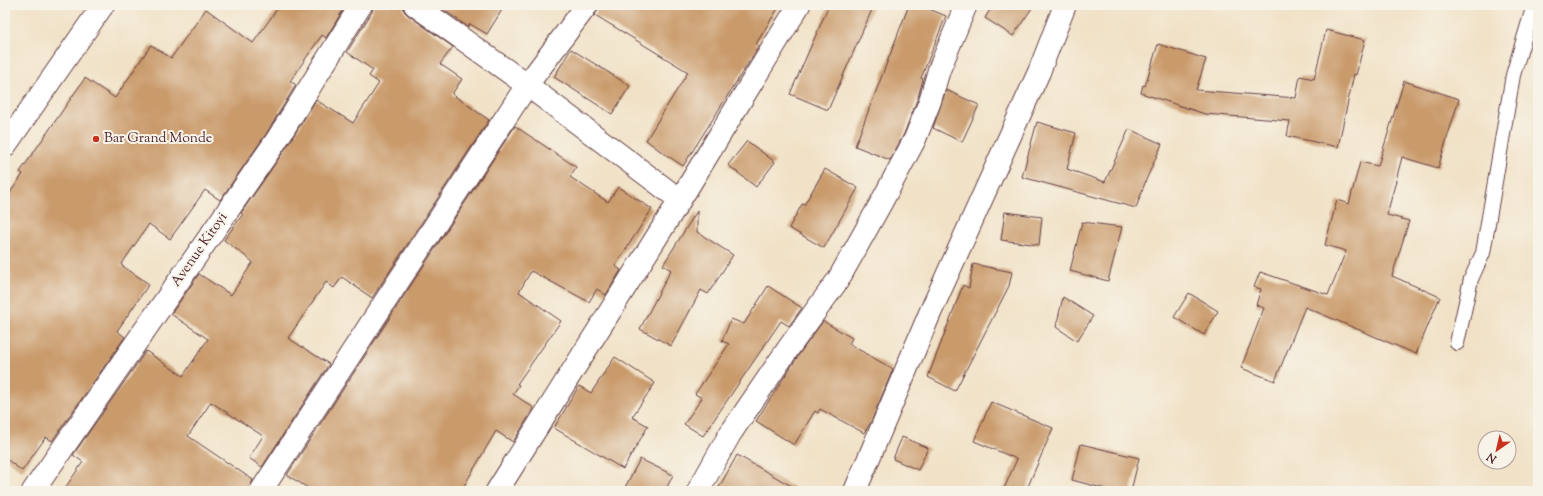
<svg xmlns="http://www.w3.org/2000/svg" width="1543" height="496" font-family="'Sorts Mill Goudy',serif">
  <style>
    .building { fill: #c99a6b }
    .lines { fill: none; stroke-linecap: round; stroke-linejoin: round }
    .service-casing { stroke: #633c42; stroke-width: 16 }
    .minor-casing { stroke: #633c42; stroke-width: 24 }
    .tertiary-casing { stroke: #633c42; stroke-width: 24 }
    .service { stroke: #fff; stroke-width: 14 }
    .minor { stroke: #fff; stroke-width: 22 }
    .tertiary { stroke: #fff; stroke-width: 22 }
    .poi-dot { fill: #c8321e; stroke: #f7f3e8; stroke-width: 1.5 }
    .labels { text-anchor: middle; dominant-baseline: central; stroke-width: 4; stroke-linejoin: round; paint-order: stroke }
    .poi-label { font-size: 14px; fill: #4a1f2b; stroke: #f7f3e8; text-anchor: start }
    .street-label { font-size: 14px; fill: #4a1f2b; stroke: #f7f3e8 }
  </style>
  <rect width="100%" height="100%" fill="#f7f3e8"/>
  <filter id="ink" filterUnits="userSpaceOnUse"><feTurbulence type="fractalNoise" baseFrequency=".025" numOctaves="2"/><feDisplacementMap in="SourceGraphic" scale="8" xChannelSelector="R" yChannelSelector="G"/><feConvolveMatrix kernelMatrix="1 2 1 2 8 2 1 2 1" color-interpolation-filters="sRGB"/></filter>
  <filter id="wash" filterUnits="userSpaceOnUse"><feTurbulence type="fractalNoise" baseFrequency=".012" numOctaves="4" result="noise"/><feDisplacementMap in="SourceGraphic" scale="16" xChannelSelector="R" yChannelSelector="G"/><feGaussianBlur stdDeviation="0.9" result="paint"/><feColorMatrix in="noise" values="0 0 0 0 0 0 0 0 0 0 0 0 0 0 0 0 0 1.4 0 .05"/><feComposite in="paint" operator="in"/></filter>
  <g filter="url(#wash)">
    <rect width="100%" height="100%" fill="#f1e2c7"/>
    <g id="blocks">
      <path class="building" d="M280,5h66l-20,33 -4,-3 -32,46 6,4 -30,49 -46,66 -15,-10 -35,49 -21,-15 -28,41 28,19 -32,47 8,6 -73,104 -6,-4 -24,34 -17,-13v-258l18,-26 -3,-2 65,-94 30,20 36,-53 20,13 35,-49 47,34z
        M373,5h30l1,6 4,4 45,32 -13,17 22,15 -10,15 37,26 -117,178 -30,-21 -8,11 -8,-6 -38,56 41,26 -67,103 -13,-9 14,-22 -52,-34 -23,34 65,44 -4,11h-186l20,-29 -10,-7 73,-104 37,25 25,-37 -37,-25 28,-40 32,21 22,-33 -29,-22 19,-26 -2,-1 45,-65 30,-48 37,23 26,-40 -10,-7 4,-6 -26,-18 25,-40z
        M437,5h68l-18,29 -17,-10 -2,3z
        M599,5h181l-24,39 3,2 -76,120 -24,-16 -13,-10 42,-68 -93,-57z
        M829,5h45l-46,105 -38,-16z
        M909,5h10l27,11 -25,62 2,1 -5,18 -14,37 -14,26 -35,-14z
        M993,5h41l-21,31 -28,-18z
        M1326,30l39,10 -9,35 -2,-1 -16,73 -51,-11 3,-15 -85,-7 -64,-21 2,-8 2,1 13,-42 48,15 -10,31 100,8 4,-22 14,3z
        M571,49l59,37 -18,28 -58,-37z
        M1404,81l55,18 -21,69 -36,-11 -15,58 22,6 -17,55 48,21 -24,57 -111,-47 -30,74 -34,-13 23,-60 -8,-3 5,-16 -7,-2 6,-15 68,23 18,-44 -21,-6 12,-45 12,4 11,-42 18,4z
        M946,90l33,15 -17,37 -29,-14z
        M1037,122l39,11 -9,36 38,13 24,-53 33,15 -16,36 -10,28 -114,-31z
        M515,126l61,41 -6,10 38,25 10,-15 34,22 -37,57 6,4 -15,25 -9,-6 -8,13 -58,-31 -12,21 42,29 -44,63 2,1 -6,9 21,14 -21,34 -17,-11 -35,60h-148l-26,-16z
        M747,141l28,21 -19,25 -28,-22z
        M825,169l33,19 -34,60 -35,-20 13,-24 2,1z
        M697,211v21l36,23 -25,39 -7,-4 -30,56 -31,-17 31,-59 -8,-5z
        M1005,212l37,5 -3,28 -38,-5z
        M1082,222l40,5 -14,54 -38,-10z
        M973,264l39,8 -3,14 -54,105 -27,-14 35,-92 6,3z
        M768,286l34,22 -13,18 -8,-5 -78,115 -19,-12 18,-26 -7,-4 34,-50 -7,-3 9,-22 13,5z
        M1189,293l29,18 -14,24 -30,-18z
        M1063,297l30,19 -16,25 -21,-14z
        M823,321l29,17 -3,6 44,25 -22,53 -7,11 -44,-24 -2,4 -3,-2 -21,34 -38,-24 44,-68z
        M615,357l40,26 -23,34 16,9 -25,43 -69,-41 25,-42 12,7z
        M991,402l62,26 -27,63h-23l14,-32 -43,-18z
        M902,437l26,11 -10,22 -25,-11z
        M1081,444l58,14 -8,33h-18l-41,-11z
        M737,455l63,36h-83z
        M640,459l33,16 -8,16h-42z"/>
    </g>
  </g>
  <g filter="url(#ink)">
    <use href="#blocks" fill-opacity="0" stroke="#633c42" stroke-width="1"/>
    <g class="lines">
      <g class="service-casing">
        <path id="service" d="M1457,343l14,-64 12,-26 30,-178 21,-70"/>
      </g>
      <g class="minor-casing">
        <path id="minor" d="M415,5l112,80 153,115
          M33,491l243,-350 85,-136
          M261,491l266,-406 60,-80
          M497,491l183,-291 119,-195
          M698,491l32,-57 60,-88 48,-66 43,-77 34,-64 15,-38 9,-31 27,-65
          M855,491l75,-178 109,-241 26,-67"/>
      </g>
      <g class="tertiary-casing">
        <path id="tertiary" d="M5,146l98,-141"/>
      </g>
      <use href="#service" class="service"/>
      <use href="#minor" class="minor"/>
      <use href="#tertiary" class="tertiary"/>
    </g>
  </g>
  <circle class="poi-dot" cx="96" cy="139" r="4"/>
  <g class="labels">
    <g class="poi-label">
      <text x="104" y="139">Bar Grand Monde</text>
    </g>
    <g class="street-label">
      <text transform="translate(200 250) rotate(-55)">Avenue Kitoyi</text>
    </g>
  </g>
  <rect width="1543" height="496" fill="none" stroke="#f7f3e8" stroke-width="20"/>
  <g transform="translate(1497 450) rotate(214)"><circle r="19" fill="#f7f3e8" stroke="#b29e9c"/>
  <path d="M0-3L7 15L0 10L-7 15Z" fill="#c8321e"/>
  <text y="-6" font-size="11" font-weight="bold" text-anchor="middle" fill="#4a1f2b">N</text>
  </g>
</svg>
